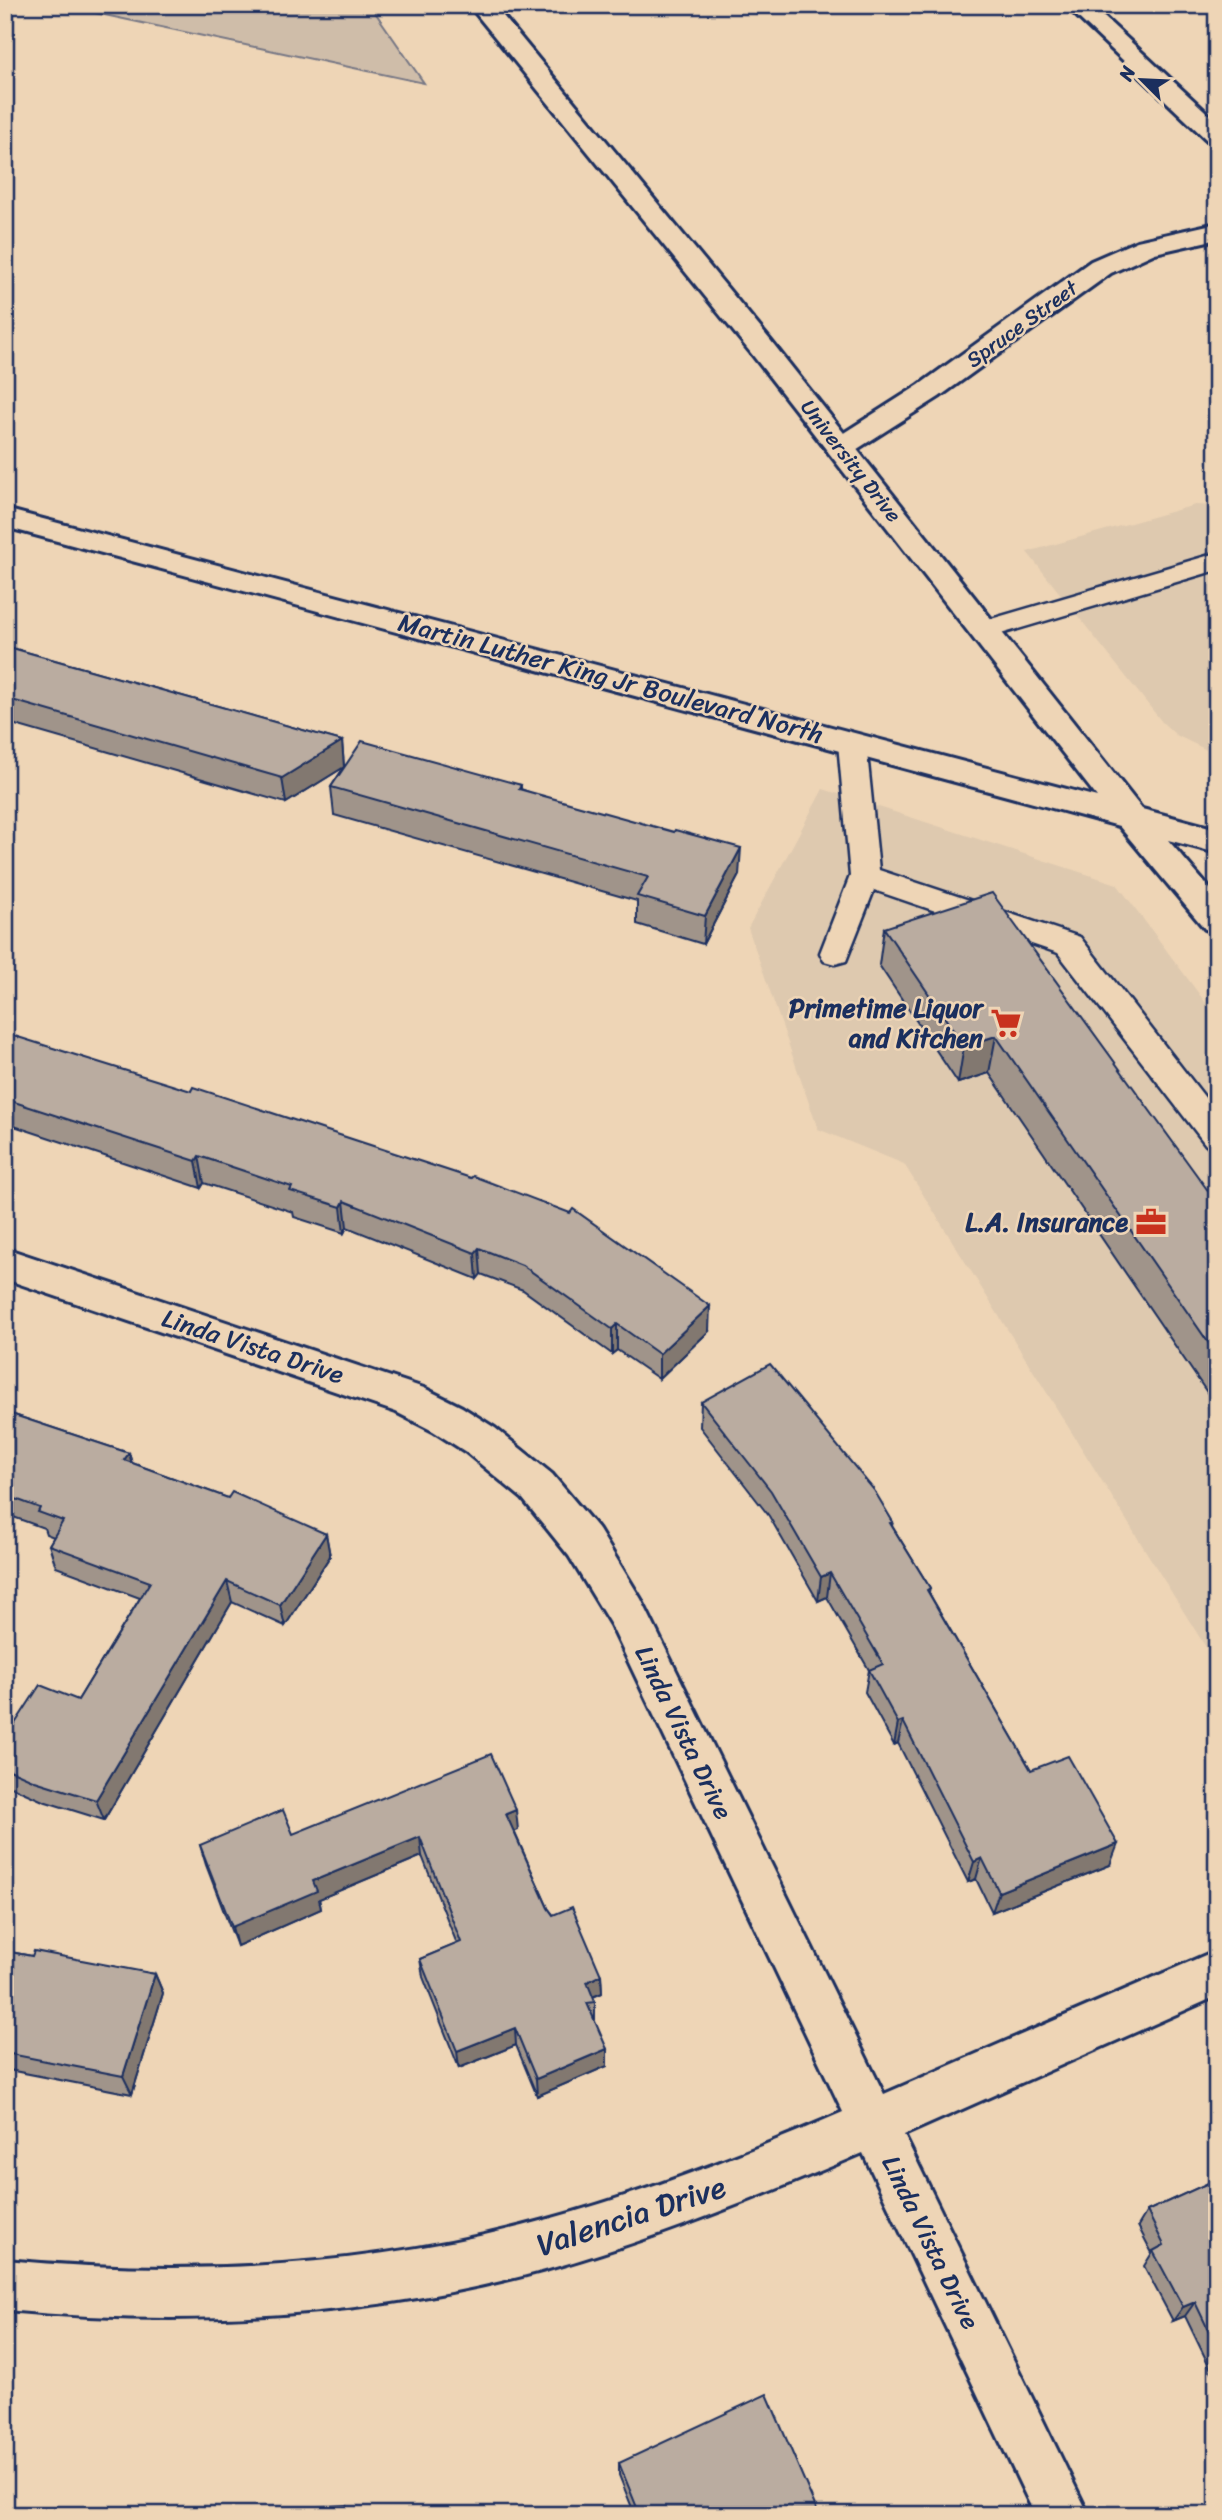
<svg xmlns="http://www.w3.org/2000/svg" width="1222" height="2520" font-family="Sriracha,sans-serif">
  <rect width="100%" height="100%" fill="#eed5b6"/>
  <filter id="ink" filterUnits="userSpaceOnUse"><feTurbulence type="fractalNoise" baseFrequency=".0143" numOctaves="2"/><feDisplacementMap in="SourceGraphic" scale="14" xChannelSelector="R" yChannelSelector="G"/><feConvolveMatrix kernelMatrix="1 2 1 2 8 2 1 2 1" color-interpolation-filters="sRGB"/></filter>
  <g filter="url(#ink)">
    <g fill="#dec9af">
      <polygon points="1195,505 1217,506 1217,755 1176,735 1162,722 1027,552"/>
      <polygon points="823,789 1117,884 1217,1018 1217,1665 904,1164 818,1129 748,928"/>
    </g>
    <polygon fill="#cfbda9" stroke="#757684" stroke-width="2" points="58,5 370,5 424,83"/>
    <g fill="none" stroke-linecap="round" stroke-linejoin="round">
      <g stroke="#1b2f5e" stroke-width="5">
        <g id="lane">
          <polygon points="1217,553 1217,570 984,639 974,636 971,630 974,624"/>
          <polygon points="852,734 862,736 866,743 879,870 1080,937 1217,1113 1217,1148 1206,1145 1058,953 874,890 846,961 835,964 824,961 820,953 850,876 838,743 842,736"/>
        </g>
      </g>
      <g stroke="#1b2f5e" stroke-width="6">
        <g id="street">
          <polygon points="1065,5 1091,5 1217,122 1217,144 1208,141"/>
          <polygon points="1217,223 1217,239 1155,253 1111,273 939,397 851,453 841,456 831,453 826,447 831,441 919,385 1091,261 1137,241"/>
          <path d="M5,1248l419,140 38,19 33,21 57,46 47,56 42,69 243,495 333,-144v46l-313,139 185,380h-54l-172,-362c-104,44 -209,87 -318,117 -176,48 -358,57 -540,40v-50c182,17 364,8 540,-40 103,-28 201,-66 298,-108l-232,-487 -42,-69 -46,-57 -57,-47 -33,-21 -37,-19 -391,-133z"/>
        </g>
      </g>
      <g stroke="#1b2f5e" stroke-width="6">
        <polygon id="secondary" points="469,5 494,5 771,341 1142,809 1217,829 1217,853 1168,840 1217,897 1217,932 1205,929 1119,826 5,527 5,509 1097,797 751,353"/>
      </g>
      <use href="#lane" fill="#eed5b6" fill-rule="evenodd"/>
      <use href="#street" fill="#eed5b6" fill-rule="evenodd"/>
      <use href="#secondary" fill="#eed5b6" fill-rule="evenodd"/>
    </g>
    <g fill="#a0948a" stroke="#1b2f5e" stroke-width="2">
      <polygon points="5,646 342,741 344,767 521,785 521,789 739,875 703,944 637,924 637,901 334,815 331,787 344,767 286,803 5,722"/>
      <polygon points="884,928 1217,1203 1217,1407 989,1073 958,1083 879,965"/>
      <polygon points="5,1033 709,1331 659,1379 617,1350 612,1354 523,1290 481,1274 477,1279 347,1227 344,1233 294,1217 293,1212 204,1183 201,1188 5,1123"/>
      <polygon points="701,1402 893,1522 892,1526 930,1588 929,1593 1031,1770 1110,1865 992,1912 976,1879 968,1882 898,1743 894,1745 865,1692 869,1670 827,1597 818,1601 769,1516 700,1427"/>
      <polygon points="5,1412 129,1453 132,1463 326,1534 330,1556 285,1626 232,1602 104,1820 43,1801 5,1784 5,1739 78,1700 140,1598 56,1567 49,1545 54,1537 46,1534 44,1528 5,1514"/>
      <polygon points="518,1830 514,1831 548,1908 601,1975 602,1993 593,1997 595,2002 595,2019 594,2019 607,2066 537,2096 516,2045 459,2068 423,1977 420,1959 457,1944 422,1856 319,1899 321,1909 237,1946 206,1865 200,1845 293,1834"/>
      <polygon points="5,1951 32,1956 155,1974 163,1993 132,2094 9,2070 5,2063"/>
      <polygon points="1217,2179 1217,2382 1185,2316 1173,2321 1144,2266 1152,2253 1138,2226 1147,2211"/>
      <polygon points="619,2463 819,2515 635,2515 619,2475"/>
    </g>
    <g fill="#827870" stroke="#1b2f5e" stroke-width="2">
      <polygon points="342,741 344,767 286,803 282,778"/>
      <polygon points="741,848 739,875 703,944 705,916"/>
      <polygon points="996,1036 989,1073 958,1083 964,1046"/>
      <polygon points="199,1156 204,1183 201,1188 196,1161"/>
      <polygon points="344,1201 347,1227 344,1233 341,1207"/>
      <polygon points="479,1248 481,1274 477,1279 475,1253"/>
      <polygon points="710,1306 709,1331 659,1379 659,1354"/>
      <polygon points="617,1324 617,1350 612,1354 612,1329"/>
      <polygon points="129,1453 135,1476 124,1460"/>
      <polygon points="326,1534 330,1556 285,1626 280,1605"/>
      <polygon points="830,1573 827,1597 818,1601 821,1577"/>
      <polygon points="227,1581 232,1602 104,1820 96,1800"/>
      <polygon points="903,1721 898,1743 894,1745 898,1723"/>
      <polygon points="516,1810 518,1830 507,1834 506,1814"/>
      <polygon points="420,1837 422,1856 319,1899 321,1909 237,1946 232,1927 313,1881"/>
      <polygon points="1118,1844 1110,1865 992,1912 999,1892"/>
      <polygon points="982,1858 976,1879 968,1882 974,1862"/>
      <polygon points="155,1974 163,1993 132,2094 123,2076"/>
      <polygon points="601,1975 602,1993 587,1999 587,1982"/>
      <polygon points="515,2028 516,2045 459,2068 457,2051"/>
      <polygon points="607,2049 607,2066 537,2096 536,2079"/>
      <polygon points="1195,2302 1185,2316 1173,2321 1183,2307"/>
    </g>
    <g fill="#baaca0" stroke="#1b2f5e" stroke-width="2">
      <polygon points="5,646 342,741 282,778 5,698"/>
      <polygon points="362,741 521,785 519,789 674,832 675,830 741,848 705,916 637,896 648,877 331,787"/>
      <polygon points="992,893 1217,1203 1217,1355 996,1036 964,1046 884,928"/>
      <polygon points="5,1033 191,1091 193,1087 471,1178 473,1176 570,1213 573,1209 710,1306 659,1354 617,1324 612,1329 522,1265 479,1248 475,1253 344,1201 341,1207 290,1191 292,1187 199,1156 196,1161 5,1099"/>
      <polygon points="770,1364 874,1490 893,1522 890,1523 930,1588 927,1590 1031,1770 1068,1756 1118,1844 999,1892 982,1858 974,1862 903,1721 898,1723 869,1670 883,1664 830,1573 821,1577 771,1491 701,1402"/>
      <polygon points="5,1412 129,1453 124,1460 228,1498 232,1492 326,1534 280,1605 227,1581 96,1800 35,1781 5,1768 5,1739 40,1685 78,1700 150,1582 49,1545 63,1521 38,1512 40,1508 5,1495"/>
      <polygon points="491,1754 516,1810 506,1814 548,1908 553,1915 572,1907 601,1975 587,1982 595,2002 587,2003 607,2049 536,2079 515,2028 457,2051 420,1959 461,1942 420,1837 313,1881 317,1891 232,1927 200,1845 283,1810 293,1834"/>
      <polygon points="5,1951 32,1956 34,1951 155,1974 123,2076 5,2053"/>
      <polygon points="1217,2179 1217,2348 1195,2302 1183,2307 1153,2251 1164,2245 1147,2211"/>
      <polygon points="767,2394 819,2515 640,2515 619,2463"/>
      <polygon points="346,2505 346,2515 271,2515 271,2510"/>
      <polygon points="55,2507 125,2511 124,2515 54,2515"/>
      <polygon points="412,2512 412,2515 368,2515"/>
    </g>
  </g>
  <defs>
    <g id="supermarket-bare" transform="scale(2.415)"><path d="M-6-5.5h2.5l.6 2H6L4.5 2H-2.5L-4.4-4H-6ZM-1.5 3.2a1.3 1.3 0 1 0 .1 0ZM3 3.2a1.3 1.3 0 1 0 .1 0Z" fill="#c8321e" stroke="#eed5b6" stroke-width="2.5" paint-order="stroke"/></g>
    <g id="office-bare" transform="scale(2.415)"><path d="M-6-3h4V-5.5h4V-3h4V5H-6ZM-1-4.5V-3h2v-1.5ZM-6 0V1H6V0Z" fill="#c8321e" stroke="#eed5b6" stroke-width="2.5" paint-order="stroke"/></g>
  </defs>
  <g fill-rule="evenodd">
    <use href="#supermarket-bare" x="1006" y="1023"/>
    <use href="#office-bare" x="1151" y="1222"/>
  </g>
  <g text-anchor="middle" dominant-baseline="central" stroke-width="5" stroke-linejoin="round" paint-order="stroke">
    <g font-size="21" fill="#1b2f5e" stroke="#eed5b6">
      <text transform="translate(1022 324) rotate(-36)">Spruce Street</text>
      <text transform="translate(851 461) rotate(52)">University Drive</text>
    </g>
    <g font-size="26" fill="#1b2f5e" stroke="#eed5b6">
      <text transform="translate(611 678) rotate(15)">Martin Luther King Jr Boulevard North</text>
      <text transform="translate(253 1346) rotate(18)">Linda Vista Drive</text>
      <text transform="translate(684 1732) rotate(64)">Linda Vista Drive</text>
      <text transform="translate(931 2242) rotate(64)">Linda Vista Drive</text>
    </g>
    <g font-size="26" font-weight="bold" fill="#1b2f5e" stroke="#eed5b6" text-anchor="end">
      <text x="983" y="1008">Primetime Liquor<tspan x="983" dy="30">and Kitchen</tspan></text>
      <text x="1128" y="1222">L.A. Insurance</text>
    </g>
    <g font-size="32" fill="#1b2f5e" stroke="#eed5b6">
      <text transform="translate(631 2216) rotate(-18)">Valencia Drive</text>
    </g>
  </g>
  <rect width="1222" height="2520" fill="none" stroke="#eed5b6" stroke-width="28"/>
  <rect x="14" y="14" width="1194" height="2492" fill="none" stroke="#1b2f5e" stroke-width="2.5" filter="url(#ink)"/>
  <g transform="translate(1142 80) rotate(294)" stroke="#eed5b6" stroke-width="5" paint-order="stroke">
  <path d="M0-5L12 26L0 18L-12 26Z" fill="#1b2f5e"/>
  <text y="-10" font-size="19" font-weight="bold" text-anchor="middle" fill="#1b2f5e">N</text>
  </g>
</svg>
